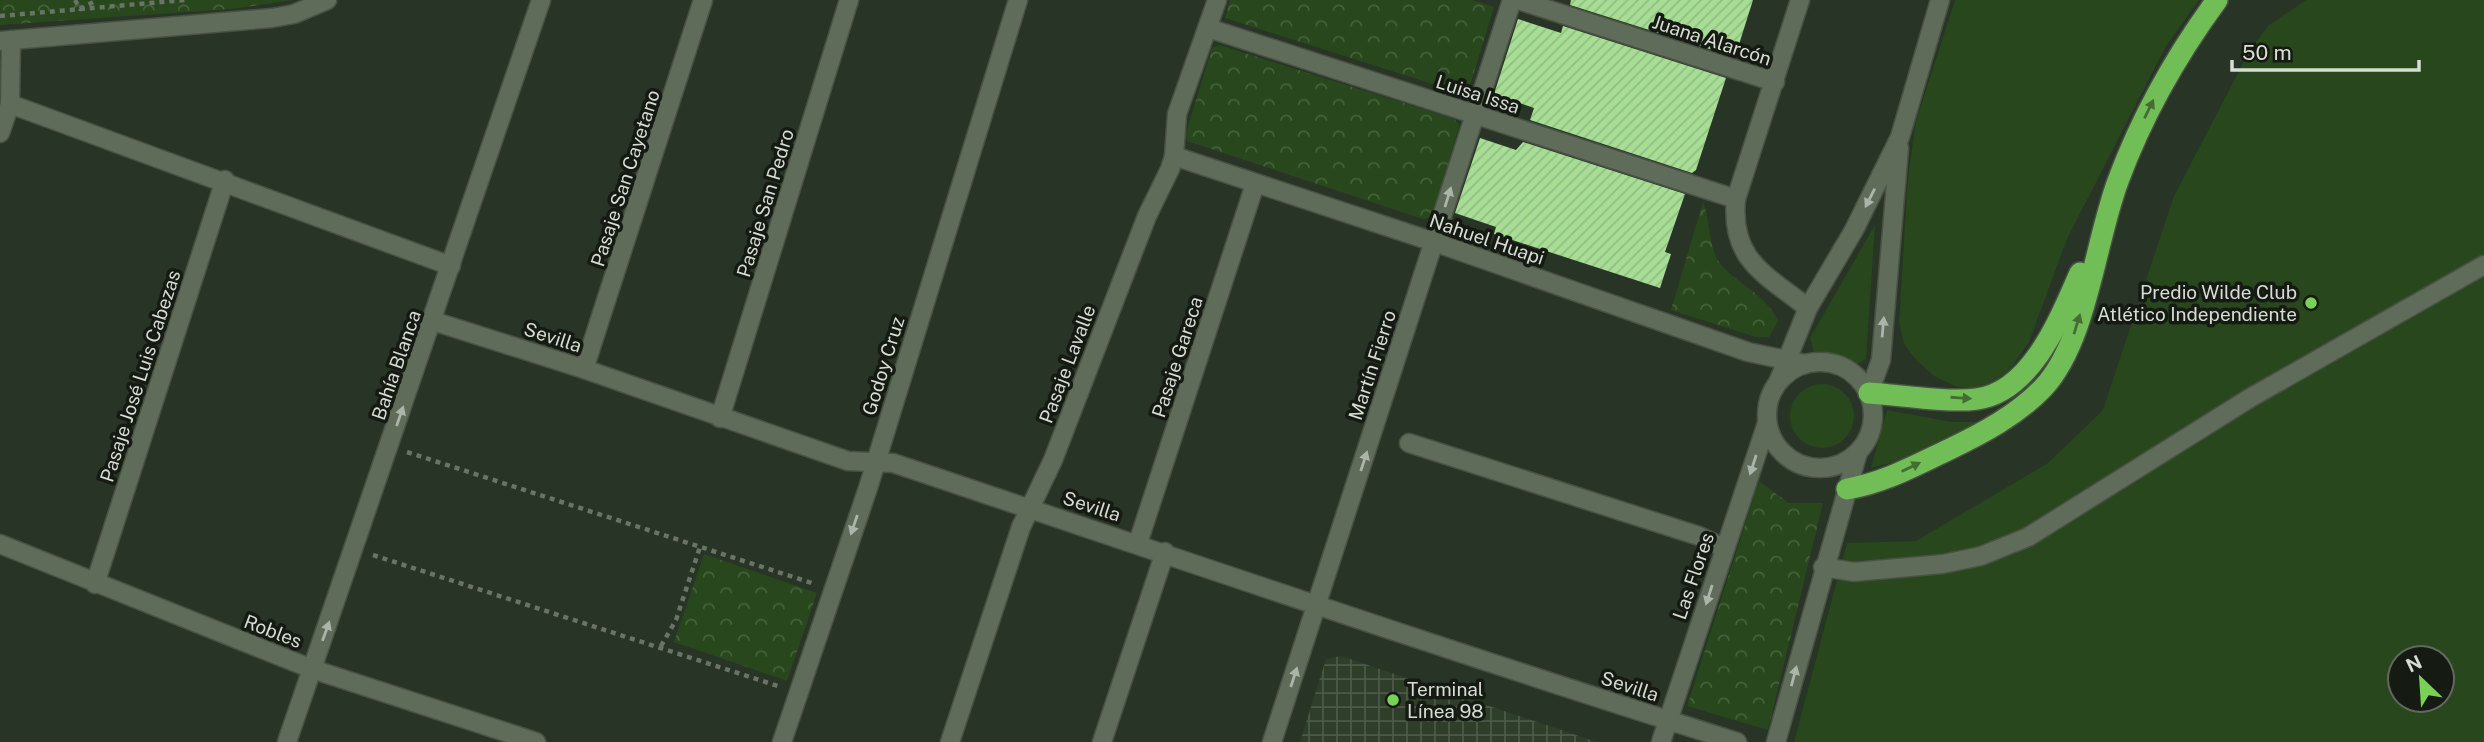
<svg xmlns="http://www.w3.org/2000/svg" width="2484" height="742" font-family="'Public Sans',sans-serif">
  <defs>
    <pattern id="industrial-grid" width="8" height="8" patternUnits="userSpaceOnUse" patternTransform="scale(1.75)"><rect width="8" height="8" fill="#2f3e29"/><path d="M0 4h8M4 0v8" fill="none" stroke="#4c5947"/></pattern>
    <pattern id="park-crowns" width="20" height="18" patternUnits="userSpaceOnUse" patternTransform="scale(1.75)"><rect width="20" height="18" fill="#28471c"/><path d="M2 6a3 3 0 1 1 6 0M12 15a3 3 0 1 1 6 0" fill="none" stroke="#46613c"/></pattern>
    <pattern id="building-hatch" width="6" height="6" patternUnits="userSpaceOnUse" patternTransform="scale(1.75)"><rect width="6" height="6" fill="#a7dd95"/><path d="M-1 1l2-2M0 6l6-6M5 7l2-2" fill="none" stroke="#92be84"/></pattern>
  </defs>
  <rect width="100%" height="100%" fill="#283425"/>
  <polygon fill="url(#industrial-grid)" points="1341,656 1597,742 1300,742 1326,659"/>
  <g fill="#28471c" fill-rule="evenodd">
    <polygon points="1955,0 2199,0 2166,46 2067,239 2029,342 2011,368 1995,382 1973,389 1955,386 1934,376 1916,360 1904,344 1899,322 1908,177 1916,121"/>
    <path d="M2306,0h178v742h-690l53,-199 69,-2 132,-78 55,-53 71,-214 76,-146 18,-24zM2400,658h42v42h-42z"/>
    <polygon points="1875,225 1866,359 1854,366 1814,353 1810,338"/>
    <circle cx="1822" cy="416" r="32"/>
    <polygon points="1887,410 1952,422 1984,422 1898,461 1871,468"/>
  </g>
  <g fill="url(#park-crowns)">
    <polygon points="0,0 294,0 231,9 0,25"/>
    <polygon points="1230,0 1472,0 1494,7 1467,95 1225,18"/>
    <polygon points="1219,45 1455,119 1459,126 1433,217 1423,219 1187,141 1186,133 1212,48"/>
    <path d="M1703,202c8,20 5,48 19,64 18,19 45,30 56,55l-9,16h-13l-85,-27z"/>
    <polygon points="1759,481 1789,503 1823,503 1768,730 1687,706"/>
    <polygon points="704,554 817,593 787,681 674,642"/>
  </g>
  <g fill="url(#building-hatch)">
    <polygon points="1571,0 1753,0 1735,57 1570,5"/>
    <polygon points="1518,19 1561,33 1563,26 1726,78 1696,170 1692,173 1530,120 1534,108 1494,94"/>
    <polygon points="1480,138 1516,150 1523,142 1685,194 1665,252 1671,254 1660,288 1494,234 1496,227 1455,213"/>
  </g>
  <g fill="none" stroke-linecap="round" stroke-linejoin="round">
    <g stroke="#485144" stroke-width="21">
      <g id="minor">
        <polyline points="1518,0 1775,82"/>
        <path d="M1800,0l-64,199c-6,61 29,75 72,109"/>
        <polyline points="1208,28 1736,199"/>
        <polyline points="0,41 272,18 294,14 327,0"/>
        <polyline points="10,104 451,266"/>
        <polyline points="0,133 10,104 11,40"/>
        <polyline points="1174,156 1434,242 1748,352 1805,364"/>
        <path d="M433,321l151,48 264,92 45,2c281,94 561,190 844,279"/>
        <circle cx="1820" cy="415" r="53"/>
        <polyline points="584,369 703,0"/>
        <polyline points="1779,380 1808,308 1854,230 1900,137 1940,0"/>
        <polyline points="1869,393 1881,360 1899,148"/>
        <polyline points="720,418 849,0"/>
        <polyline points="1409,443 1699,536 1724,548"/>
        <polyline points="1138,543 1255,184"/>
        <polyline points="0,544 312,669 536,742"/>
        <polyline points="1823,567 1854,572 1943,564 1981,556 2028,537 2250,398 2484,265"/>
        <polyline points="95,584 225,180"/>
        <polyline points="287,742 541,0"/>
        <polyline points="782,742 868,488 1018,0"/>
        <polyline points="950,742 1021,527 1053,460 1147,216 1170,169 1174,156 1177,114 1217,0"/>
        <polyline points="1102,742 1165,552"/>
        <polyline points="1272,742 1512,0"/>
        <polyline points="1661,742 1767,423"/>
        <polyline points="1776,742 1858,452"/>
      </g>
    </g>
    <g stroke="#485144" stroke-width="24">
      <g id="highway">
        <path d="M1869,393c31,2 79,10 108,6 55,-7 84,-83 103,-126"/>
        <path d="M1847,489c37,-6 69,-24 103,-40 33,-16 67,-34 93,-61 44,-47 52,-146 75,-207 24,-65 58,-125 99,-181"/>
      </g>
    </g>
    <g stroke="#697366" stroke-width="4.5" stroke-dasharray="5 5" stroke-linecap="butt">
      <polyline points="75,0 80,9 97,0"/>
      <polyline points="0,16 185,0"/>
      <polyline points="407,452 815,584"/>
      <polyline points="373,555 781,687"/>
      <polyline points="661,646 676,620 700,547"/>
    </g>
    <use href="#minor" stroke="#5f6c5a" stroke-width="18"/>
    <use href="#highway" stroke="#72be56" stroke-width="21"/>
  </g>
  <defs><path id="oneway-solid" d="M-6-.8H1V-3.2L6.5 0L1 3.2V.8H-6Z" transform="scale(1.75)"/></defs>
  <g fill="#446c34">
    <use href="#oneway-solid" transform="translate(2149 109) rotate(-64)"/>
    <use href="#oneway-solid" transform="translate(2077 324) rotate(-73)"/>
    <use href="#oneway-solid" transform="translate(1961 398) rotate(4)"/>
    <use href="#oneway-solid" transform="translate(1911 467) rotate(-26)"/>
  </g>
  <g fill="#acb5a9">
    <use href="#oneway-solid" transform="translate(1448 197) rotate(-73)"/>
    <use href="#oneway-solid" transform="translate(1870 198) rotate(117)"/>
    <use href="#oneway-solid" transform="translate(1883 327) rotate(-85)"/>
    <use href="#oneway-solid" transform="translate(400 416) rotate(-71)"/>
    <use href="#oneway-solid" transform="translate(1364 461) rotate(-72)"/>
    <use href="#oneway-solid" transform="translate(1753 465) rotate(108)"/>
    <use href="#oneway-solid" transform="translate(854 525) rotate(109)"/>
    <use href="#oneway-solid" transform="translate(1709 595) rotate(108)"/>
    <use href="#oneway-solid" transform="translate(326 631) rotate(-70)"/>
    <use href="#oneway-solid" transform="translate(1794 676) rotate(-75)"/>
    <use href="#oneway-solid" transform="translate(1294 677) rotate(-72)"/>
  </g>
  <g fill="#79d158" stroke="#151a13" stroke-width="2.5">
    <circle cx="2311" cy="303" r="7"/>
    <circle cx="1393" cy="700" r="7"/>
  </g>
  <g text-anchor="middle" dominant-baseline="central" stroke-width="7" stroke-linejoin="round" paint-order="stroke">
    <g font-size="19" fill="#d6ddd3" stroke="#151a13">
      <text transform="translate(1712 40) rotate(18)">Juana Alarcón</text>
      <text transform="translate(1478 94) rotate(18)">Luisa Issa</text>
      <text transform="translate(625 178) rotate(-72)">Pasaje San Cayetano</text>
      <text transform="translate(765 203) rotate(-73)">Pasaje San Pedro</text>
      <text transform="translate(1487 239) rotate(19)">Nahuel Huapi</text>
      <text transform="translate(553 337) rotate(18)">Sevilla</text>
      <text transform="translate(1177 357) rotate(-72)">Pasaje Gareca</text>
      <text transform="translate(1067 364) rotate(-69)">Pasaje Lavalle</text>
      <text transform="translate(396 365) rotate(-71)">Bahía Blanca</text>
      <text transform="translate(1372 365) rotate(-72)">Martín Fierro</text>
      <text transform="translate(883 366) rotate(-73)">Godoy Cruz</text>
      <text transform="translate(140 376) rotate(-72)">Pasaje José Luis Cabezas</text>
      <text transform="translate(1092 506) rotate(18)">Sevilla</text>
      <text transform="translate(1693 576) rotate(-71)">Las Flores</text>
      <text transform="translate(273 631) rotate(21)">Robles</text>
      <text transform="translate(1630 686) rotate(18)">Sevilla</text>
    </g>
    <g font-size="19" fill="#d6ddd3" stroke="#151a13" text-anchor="end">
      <text x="2297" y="292">Predio Wilde Club<tspan x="2297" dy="22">Atlético Independiente</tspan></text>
      <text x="1407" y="689" text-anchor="start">Terminal<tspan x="1407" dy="22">Línea 98</tspan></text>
    </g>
  </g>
  <g transform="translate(2421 679) rotate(335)"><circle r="33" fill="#151a13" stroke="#626860" stroke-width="2"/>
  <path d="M0-5L12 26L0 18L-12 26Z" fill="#79d158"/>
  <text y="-10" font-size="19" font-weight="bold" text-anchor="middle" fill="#d6ddd3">N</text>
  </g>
  <path d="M2232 60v10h187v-10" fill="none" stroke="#d6ddd3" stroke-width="3.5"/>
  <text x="2242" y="60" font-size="21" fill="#d6ddd3" stroke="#151a13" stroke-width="5" paint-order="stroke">50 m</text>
</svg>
